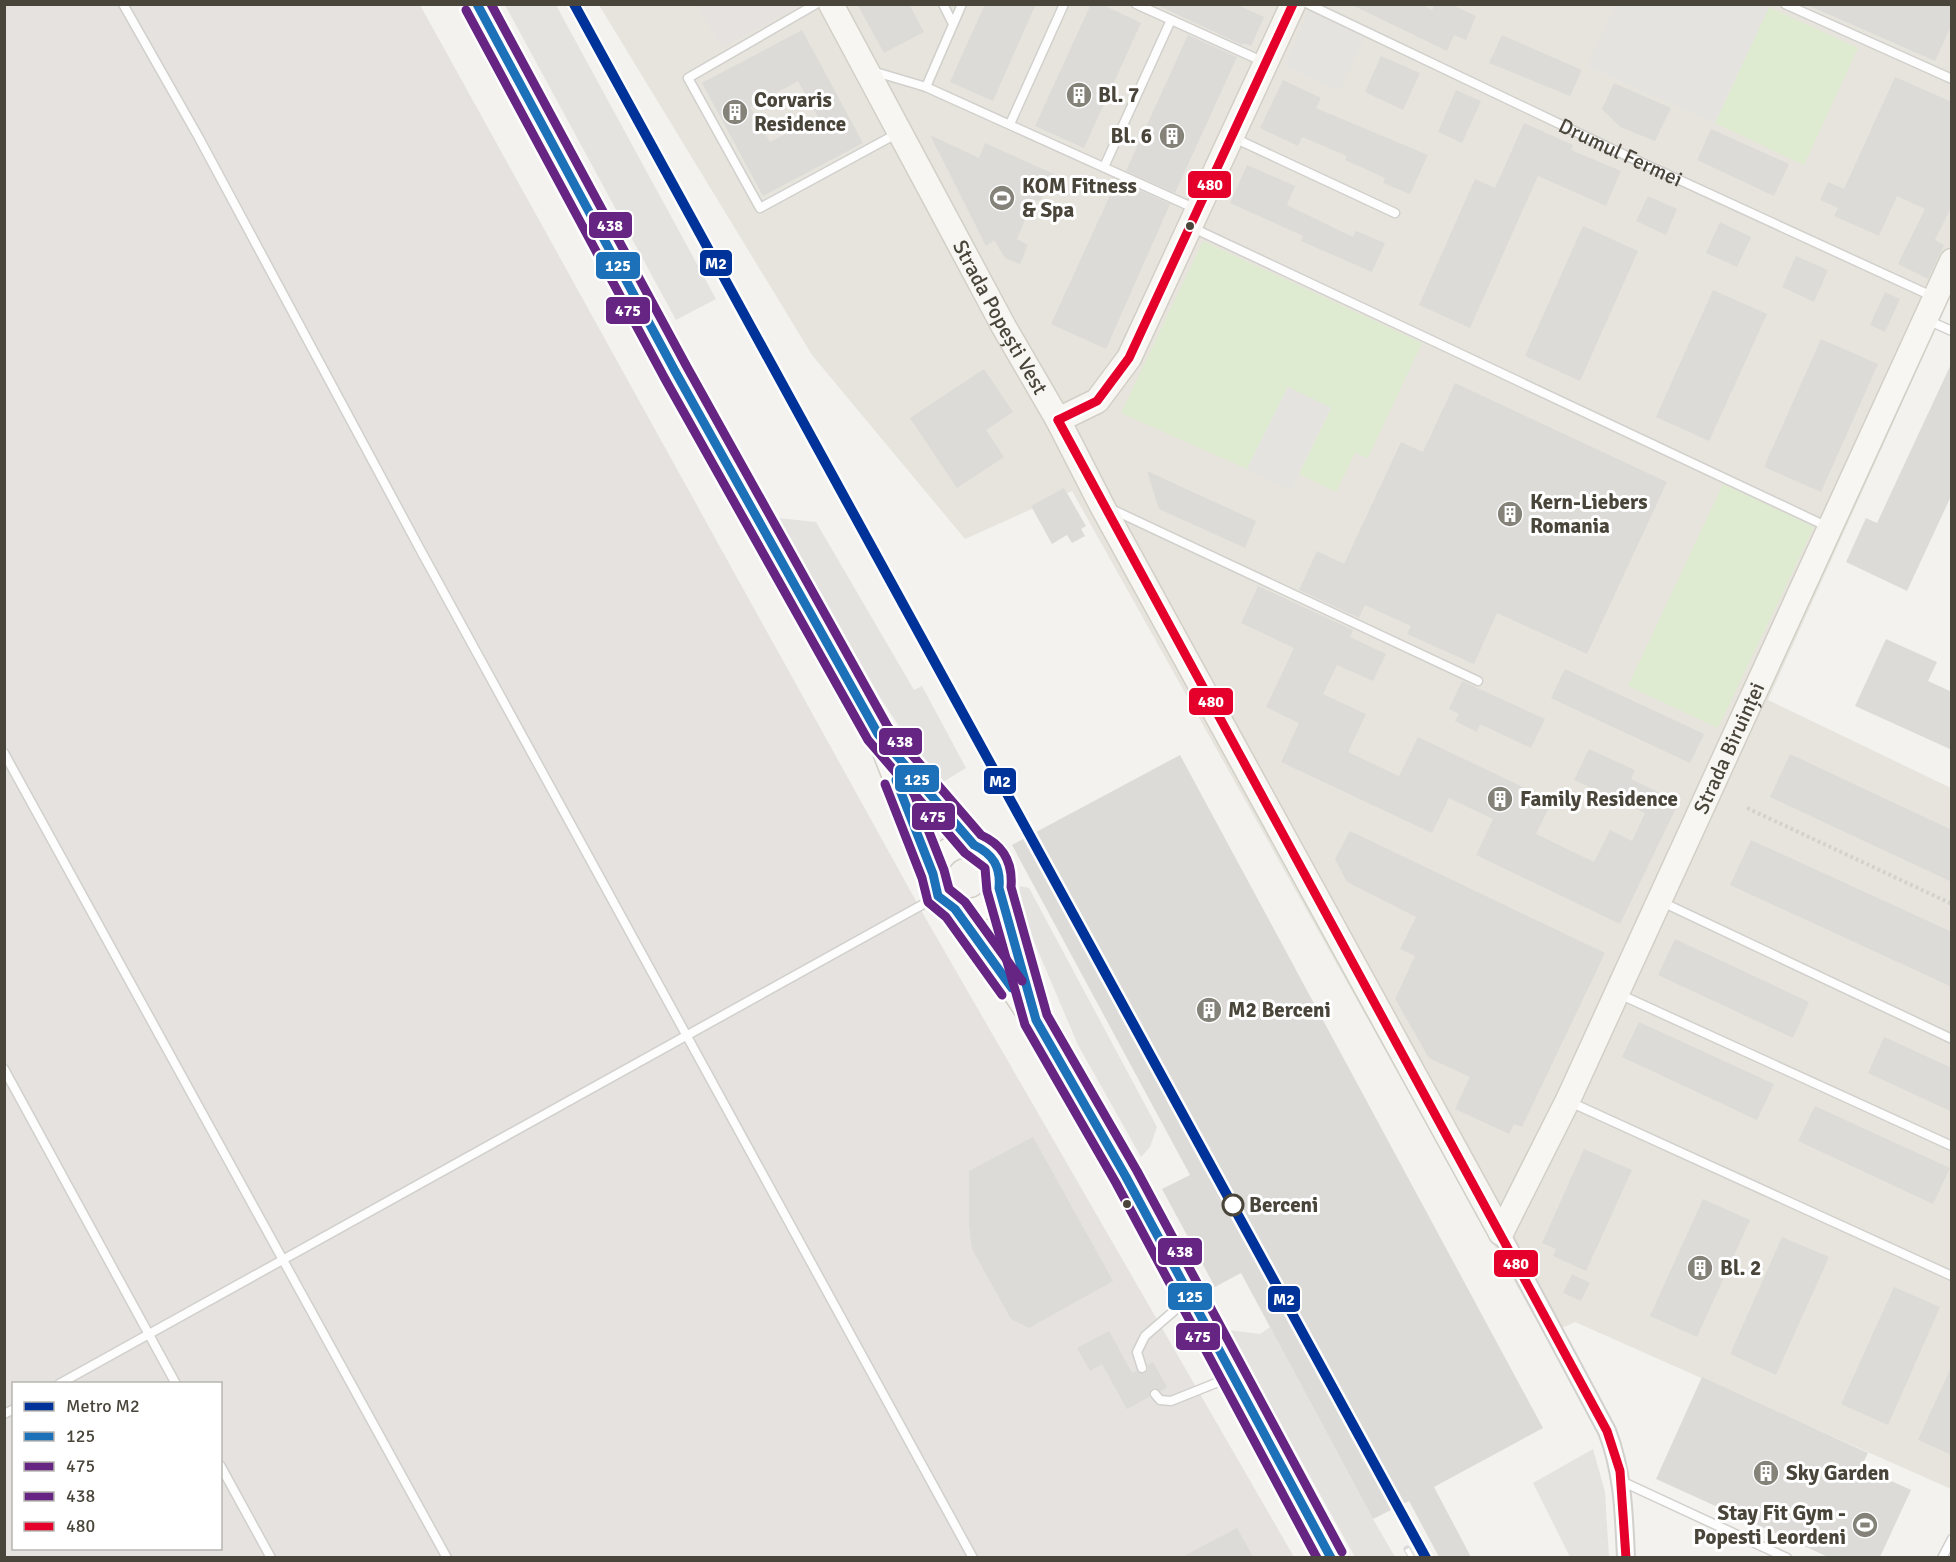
<svg xmlns="http://www.w3.org/2000/svg" width="1956" height="1562" font-family="Signika,sans-serif">
  <rect width="100%" height="100%" fill="#f3f2ef"/>
  <polygon fill="#e7e4dd" points="599,5 1951,5 1951,295 1768,700 1951,788 1951,1489 1575,1322 1545,1336 1072,491 965,539 812,355"/>
  <g fill="#e5e2df" fill-rule="evenodd">
    <path d="M5,5h415l506,914 368,638 -1289,1zM14,1384h206v164h-206z"/>
    <polygon points="697,5 800,5 722,48"/>
  </g>
  <g fill="#dfebd1">
    <polygon points="1769,7 1858,48 1804,165 1715,123"/>
    <polygon points="1203,241 1422,343 1368,458 1355,453 1336,492 1299,474 1331,408 1288,387 1247,469 1121,413"/>
    <polygon points="1723,484 1814,527 1718,728 1628,686"/>
  </g>
  <g fill="#e5e3e0">
    <polygon points="505,5 556,5 716,299 676,320"/>
    <polygon points="1763,5 1769,7 1715,123 1587,66 1616,5"/>
    <polygon points="1309,11 1365,37 1339,91 1284,66"/>
    <polygon points="1288,387 1331,408 1291,490 1247,469"/>
    <polygon points="778,518 816,522 914,690 922,686 966,768 938,785 881,699"/>
    <polygon points="1020,886 1029,888 1157,1127 1150,1147 1141,1157 1078,1045 1018,904"/>
    <polygon points="1270,1327 1373,1519 1395,1557 1355,1557 1228,1330 1260,1334"/>
    <polygon points="1593,1449 1605,1492 1609,1557 1570,1557 1533,1483"/>
  </g>
  <g fill="#dddbd7" fill-rule="evenodd">
    <polygon points="857,4 909,4 924,32 884,53"/>
    <polygon points="985,4 1036,4 993,101 950,82"/>
    <polygon points="1091,4 1101,4 1141,23 1084,148 1035,126"/>
    <polygon points="1155,4 1235,4 1264,17 1251,46 1244,43 1242,45"/>
    <polygon points="1350,4 1420,4 1432,10 1435,4 1450,4 1476,16 1466,40 1454,35 1447,51"/>
    <polygon points="1805,4 1952,4 1952,24 1935,61"/>
    <path d="M802,30l61,113 -100,53 -61,-113zM798,81l20,36 -48,25 -20,-35z"/>
    <polygon points="1188,35 1237,57 1175,193 1126,171"/>
    <polygon points="1502,35 1582,70 1570,96 1489,63"/>
    <polygon points="1381,56 1420,73 1403,110 1365,92"/>
    <polygon points="1895,77 1952,102 1952,205 1935,240 1944,245 1928,279 1898,264 1925,209 1897,196 1879,236 1834,216 1838,208 1820,200 1828,182 1844,189"/>
    <polygon points="1283,80 1321,98 1316,108 1428,155 1410,194 1383,183 1385,178 1345,160 1347,156 1302,137 1298,146 1260,128"/>
    <polygon points="1614,83 1671,108 1655,141 1620,127 1602,109"/>
    <polygon points="1456,90 1481,101 1462,143 1438,132"/>
    <polygon points="1524,123 1573,145 1571,150 1621,171 1606,206 1538,176 1470,328 1419,305 1475,179 1495,188"/>
    <polygon points="1711,129 1789,164 1774,196 1697,160"/>
    <polygon points="930,135 979,158 985,143 1054,174 1041,200 1032,203 1017,239 1028,245 1020,264 1005,258 994,240 986,246"/>
    <polygon points="1247,165 1295,186 1287,205 1353,237 1356,231 1385,243 1372,272 1301,241 1303,236 1230,203"/>
    <polygon points="1121,182 1170,204 1106,349 1051,324 1113,189 1117,191"/>
    <polygon points="1648,196 1677,209 1666,235 1636,221"/>
    <polygon points="1720,222 1751,237 1737,267 1706,253"/>
    <polygon points="1583,226 1638,251 1580,381 1525,356"/>
    <polygon points="1796,256 1828,270 1814,302 1782,287"/>
    <polygon points="1713,290 1767,314 1709,441 1656,417"/>
    <polygon points="1885,292 1900,299 1885,332 1870,325"/>
    <polygon points="1821,339 1878,364 1821,492 1764,467"/>
    <polygon points="1952,362 1952,494 1907,591 1846,562 1866,518 1877,523"/>
    <polygon points="984,369 1013,412 986,430 1004,457 957,488 910,418"/>
    <polygon points="1455,383 1667,482 1587,654 1497,613 1474,664 1407,634 1411,626 1365,605 1359,618 1299,590 1317,551 1344,564 1401,442 1423,452"/>
    <polygon points="1147,471 1256,521 1245,548 1159,509"/>
    <polygon points="1064,488 1086,526 1081,529 1085,536 1072,543 1067,535 1052,544 1031,506"/>
    <polygon points="1258,586 1353,630 1350,637 1386,654 1373,681 1337,665 1323,694 1366,714 1348,752 1399,776 1418,737 1552,801 1536,834 1594,862 1610,830 1632,841 1645,813 1574,780 1589,749 1635,770 1631,779 1679,802 1620,924 1476,855 1493,819 1449,798 1432,833 1281,762 1299,723 1266,707 1294,648 1241,623"/>
    <polygon points="1886,639 1937,662 1928,681 1952,692 1952,750 1855,706"/>
    <polygon points="1565,669 1704,734 1690,763 1551,698"/>
    <polygon points="1462,681 1545,719 1531,748 1480,724 1477,732 1455,721 1459,714 1449,709"/>
    <polygon points="1790,754 1952,830 1952,882 1770,797"/>
    <polygon points="1180,755 1543,1428 1434,1487 1471,1557 1439,1557 1409,1501 1373,1519 1241,1273 1215,1287 1162,1189 1190,1175 1012,845"/>
    <polygon points="1350,831 1605,953 1522,1127 1514,1124 1509,1134 1455,1109 1470,1077 1429,1058 1395,999 1415,956 1400,949 1416,917 1347,882 1335,859"/>
    <polygon points="1751,840 1952,932 1952,987 1730,885"/>
    <polygon points="1675,939 1809,1002 1793,1038 1658,975"/>
    <polygon points="1639,1022 1774,1084 1757,1120 1622,1057"/>
    <polygon points="1884,1037 1952,1068 1952,1112 1868,1073"/>
    <polygon points="1815,1106 1950,1168 1933,1204 1798,1141"/>
    <polygon points="1033,1137 1113,1281 1029,1328 1011,1319 972,1249 969,1225 969,1171"/>
    <polygon points="1584,1149 1632,1170 1586,1271 1553,1256 1556,1249 1542,1243"/>
    <polygon points="1703,1199 1750,1220 1697,1337 1650,1316"/>
    <polygon points="1782,1237 1829,1257 1776,1375 1730,1354"/>
    <polygon points="1572,1274 1590,1283 1581,1301 1563,1293"/>
    <polygon points="1894,1287 1940,1307 1888,1425 1841,1404"/>
    <polygon points="1109,1331 1132,1373 1136,1371 1144,1374 1148,1370 1148,1365 1153,1362 1167,1387 1161,1391 1151,1389 1149,1397 1127,1409 1102,1364 1090,1371 1077,1348"/>
    <polygon points="1952,1365 1952,1455 1918,1440"/>
    <polygon points="1702,1377 1868,1453 1861,1467 1911,1490 1880,1557 1828,1557 1656,1479"/>
    <polygon points="1237,1528 1253,1557 1182,1557"/>
  </g>
  <g fill="none" stroke-linecap="round" stroke-linejoin="round">
    <g stroke="#d1d0cc" stroke-width="11">
      <g id="lane">
        <polyline points="123,4 199,138 421,551 973,1558"/>
        <polyline points="816,4 688,78 760,208 898,133"/>
        <polyline points="943,4 953,24"/>
        <polyline points="1136,4 1264,62"/>
        <path id="s1" d="M1308,4l304,145 322,148"/>
        <polyline points="1785,4 1952,79"/>
        <polyline points="872,71 926,87 1196,209"/>
        <polyline points="926,87 962,4"/>
        <polyline points="1010,124 1064,4"/>
        <polyline points="1232,137 1395,213"/>
        <polyline points="1104,167 1171,20"/>
        <polyline points="1191,227 1828,527"/>
        <polyline points="1927,320 1952,331"/>
        <polyline points="1109,508 1478,681"/>
        <polyline points="4,753 447,1558"/>
        <polyline points="1662,902 1952,1039"/>
        <polyline points="1619,994 1952,1146"/>
        <polyline points="4,1069 176,1384"/>
        <polyline points="1570,1102 1952,1276"/>
        <polyline points="1142,1368 1137,1352 1145,1336 1190,1297"/>
        <polyline points="59,1384 938,896"/>
        <polyline points="1155,1394 1160,1400 1171,1401 1231,1377"/>
        <polyline points="4,1414 14,1409"/>
        <polyline points="220,1465 271,1558"/>
        <polyline points="1621,1481 1787,1558"/>
        <polyline points="1942,1558 1952,1539"/>
      </g>
    </g>
    <g stroke="#d1d0cc" stroke-width="20">
      <path id="street" d="M1501,1233l106,198c16,41 17,83 19,127"/>
    </g>
    <g stroke="#d2cfc6" stroke-width="27">
      <g id="secondary">
        <path d="M477,4l199,369 202,361 55,140c1,23 17,42 42,36 10,-2 17,-9 21,-17 22,-42 -47,-73 -63,-19"/>
        <path id="s2" d="M831,4l173,323 54,93 43,84 400,729"/>
        <polyline points="1058,420 1097,401 1129,358 1293,4"/>
        <polyline points="890,747 974,845"/>
        <polyline points="999,888 1032,1006"/>
        <path d="M955,909c153,198 253,432 376,649"/>
        <path id="s3" d="M1501,1233l67,-133 384,-839"/>
      </g>
    </g>
    <polyline stroke="#d3d2cd" stroke-width="4" stroke-dasharray="3 3" stroke-linecap="butt" points="1747,808 1952,904"/>
    <use href="#lane" stroke="#fdfdfd" stroke-width="8"/>
    <use href="#street" stroke="#fdfdfd" stroke-width="16"/>
    <use href="#secondary" stroke="#f7f6f2" stroke-width="24"/>
    <g stroke="#dbdbdb" stroke-width="7">
      <polyline id="rail" points="1407,1549 1412,1558"/>
    </g>
    <use href="#rail" stroke="#fff" stroke-width="4.5" stroke-dasharray="14" stroke-linecap="butt"/>
    <g stroke="#fff" stroke-width="14">
      <g id="bus-1">
        <path d="M477,4l199,369 202,361 96,111c19,9 27,22 25,43l37,132 90,157 205,381"/>
        <polyline points="896,780 933,874 938,896 955,909 1012,988"/>
      </g>
    </g>
    <g stroke="#fff" stroke-width="14">
      <g id="bus-2">
        <polyline points="466,10 665,379 868,740 965,853 985,868 987,891 1025,1025 1116,1183 1317,1558"/>
        <polyline points="885,784 922,878 928,902 946,917 1002,995"/>
      </g>
    </g>
    <g stroke="#fff" stroke-width="14">
      <g id="bus-3">
        <path d="M491,4l196,363 201,360 93,108c22,10 32,28 30,52l36,128 90,156 205,381"/>
        <polyline points="907,776 944,870 949,889 965,902 1022,981"/>
      </g>
    </g>
    <g stroke="#fff" stroke-width="14">
      <g id="bus-4">
        <polyline points="1058,420 1607,1431 1620,1471 1626,1558"/>
        <polyline points="1058,420 1097,401 1129,358 1293,4"/>
      </g>
    </g>
    <use href="#bus-1" stroke="#1d71b8" stroke-width="9"/>
    <use href="#bus-2" stroke="#662483" stroke-width="9"/>
    <use href="#bus-3" stroke="#662483" stroke-width="9"/>
    <use href="#bus-4" stroke="#e4002b" stroke-width="9"/>
    <g stroke="#fff" stroke-width="15">
      <polyline id="metro-1" points="574,4 1426,1558"/>
    </g>
    <use href="#metro-1" stroke="#039" stroke-width="10"/>
  </g>
  <defs>
    <g id="building-disc" transform="scale(1.35)"><circle r="9.5" fill="#858279" stroke="#fff"/><path d="M-4-6H4V6H1V3H-1V6H-4ZM-2.5-4.3h1.7v1.8h-1.7ZM.8-4.3h1.7v1.8H.8ZM-2.5-1h1.7V.8h-1.7ZM.8-1h1.7V.8H.8Z" fill="#fff"/></g>
    <g id="stadium-disc" transform="scale(1.35)"><circle r="9.5" fill="#858279" stroke="#fff"/><path d="M0-5a6.5 5 0 1 0 0 10a6.5 5 0 1 0 0-10ZM-3.5-1.8h7v3.6h-7Z" fill="#fff"/></g>
  </defs>
  <g fill-rule="evenodd">
    <use href="#building-disc" x="1079" y="95"/>
    <use href="#building-disc" x="735" y="112"/>
    <use href="#building-disc" x="1172" y="136"/>
    <use href="#stadium-disc" x="1002" y="198"/>
    <use href="#building-disc" x="1510" y="514"/>
    <use href="#building-disc" x="1500" y="799"/>
    <use href="#building-disc" x="1209" y="1010"/>
    <use href="#building-disc" x="1700" y="1268"/>
    <use href="#building-disc" x="1766" y="1473"/>
    <use href="#stadium-disc" x="1865" y="1525"/>
  </g>
  <g fill="#4a453a" stroke="#fff" stroke-width="2">
    <circle cx="1190" cy="226" r="5"/>
    <circle cx="1127" cy="1204" r="5"/>
  </g>
  <circle fill="#fff" stroke="#4a453a" stroke-width="3" cx="1233" cy="1205" r="10"/>
  <g text-anchor="middle" dominant-baseline="central" stroke-width="6" stroke-linejoin="round" paint-order="stroke">
    <g font-size="21" font-weight="bold" fill="#4a453a" stroke="#fff" text-anchor="start">
      <text x="1098" y="95">Bl. 7</text>
      <text x="754" y="100">Corvaris<tspan x="754" dy="24">Residence</tspan></text>
      <text x="1152" y="136" text-anchor="end">Bl. 6</text>
      <text x="1022" y="186">KOM Fitness<tspan x="1022" dy="24">&amp; Spa</tspan></text>
      <text x="1530" y="502">Kern-Liebers<tspan x="1530" dy="24">Romania</tspan></text>
      <text x="1520" y="799">Family Residence</text>
      <text x="1228" y="1010">M2 Berceni</text>
      <text x="1720" y="1268">Bl. 2</text>
      <text x="1786" y="1473">Sky Garden</text>
      <text x="1846" y="1513" text-anchor="end">Stay Fit Gym -<tspan x="1846" dy="24">Popesti Leordeni</tspan></text>
    </g>
    <g font-size="21" fill="#4a453a" stroke="#fff">
      <text stroke="none"><textPath href="#s1" startOffset="346">Drumul Fermei</textPath></text>
      <text stroke="none"><textPath href="#s2" startOffset="356">Strada Popești Vest</textPath></text>
      <text stroke="none"><textPath href="#s3" startOffset="536">Strada Biruinței</textPath></text>
    </g>
    <g font-size="21" font-weight="bold" fill="#4a453a" stroke="#fff" text-anchor="start">
      <text x="1249" y="1205">Berceni</text>
    </g>
  </g>
  <g stroke="#fff" stroke-width="2">
    <rect x="1187" y="170" width="45" height="29" rx="6" fill="#e4002b"/>
    <rect x="588" y="211" width="45" height="28" rx="6" fill="#662483"/>
    <rect x="699" y="249" width="34" height="28" rx="6" fill="#039"/>
    <rect x="595" y="251" width="46" height="29" rx="6" fill="#1d71b8"/>
    <rect x="605" y="296" width="46" height="29" rx="6" fill="#662483"/>
    <rect x="1188" y="687" width="46" height="29" rx="6" fill="#e4002b"/>
    <rect x="878" y="727" width="45" height="29" rx="6" fill="#662483"/>
    <rect x="894" y="764" width="46" height="29" rx="6" fill="#1d71b8"/>
    <rect x="983" y="767" width="34" height="28" rx="6" fill="#039"/>
    <rect x="911" y="802" width="45" height="29" rx="6" fill="#662483"/>
    <rect x="1157" y="1237" width="46" height="29" rx="6" fill="#662483"/>
    <rect x="1493" y="1249" width="46" height="29" rx="6" fill="#e4002b"/>
    <rect x="1167" y="1282" width="46" height="29" rx="6" fill="#1d71b8"/>
    <rect x="1267" y="1285" width="34" height="28" rx="6" fill="#039"/>
    <rect x="1175" y="1322" width="46" height="29" rx="6" fill="#662483"/>
  </g>
  <g font-size="16" text-anchor="middle" font-weight="bold" fill="#fff">
    <text x="1210" y="190">480</text>
    <text x="610" y="231">438</text>
    <text x="716" y="269">M2</text>
    <text x="618" y="271">125</text>
    <text x="628" y="316">475</text>
    <text x="1211" y="707">480</text>
    <text x="900" y="747">438</text>
    <text x="917" y="785">125</text>
    <text x="1000" y="787">M2</text>
    <text x="933" y="822">475</text>
    <text x="1180" y="1257">438</text>
    <text x="1516" y="1269">480</text>
    <text x="1190" y="1302">125</text>
    <text x="1284" y="1305">M2</text>
    <text x="1198" y="1342">475</text>
  </g>
  <rect width="1956" height="1562" fill="none" stroke="#4a453a" stroke-width="12"/>
  <rect x="12" y="1382" width="210" height="168" fill="#ffffff" stroke="#b7b5b0" stroke-width="1.5"/>
  <rect x="24" y="1402" width="30" height="9" fill="#003399" stroke="#b7b5b0" stroke-width="1.5"/>
  <text x="66" y="1412" font-size="18" fill="#4a453a">Metro M2</text>
  <rect x="24" y="1432" width="30" height="9" fill="#1d71b8" stroke="#b7b5b0" stroke-width="1.5"/>
  <text x="66" y="1442" font-size="18" fill="#4a453a">125</text>
  <rect x="24" y="1462" width="30" height="9" fill="#662483" stroke="#b7b5b0" stroke-width="1.5"/>
  <text x="66" y="1472" font-size="18" fill="#4a453a">475</text>
  <rect x="24" y="1492" width="30" height="9" fill="#662483" stroke="#b7b5b0" stroke-width="1.5"/>
  <text x="66" y="1502" font-size="18" fill="#4a453a">438</text>
  <rect x="24" y="1522" width="30" height="9" fill="#e4002b" stroke="#b7b5b0" stroke-width="1.5"/>
  <text x="66" y="1532" font-size="18" fill="#4a453a">480</text>
</svg>
